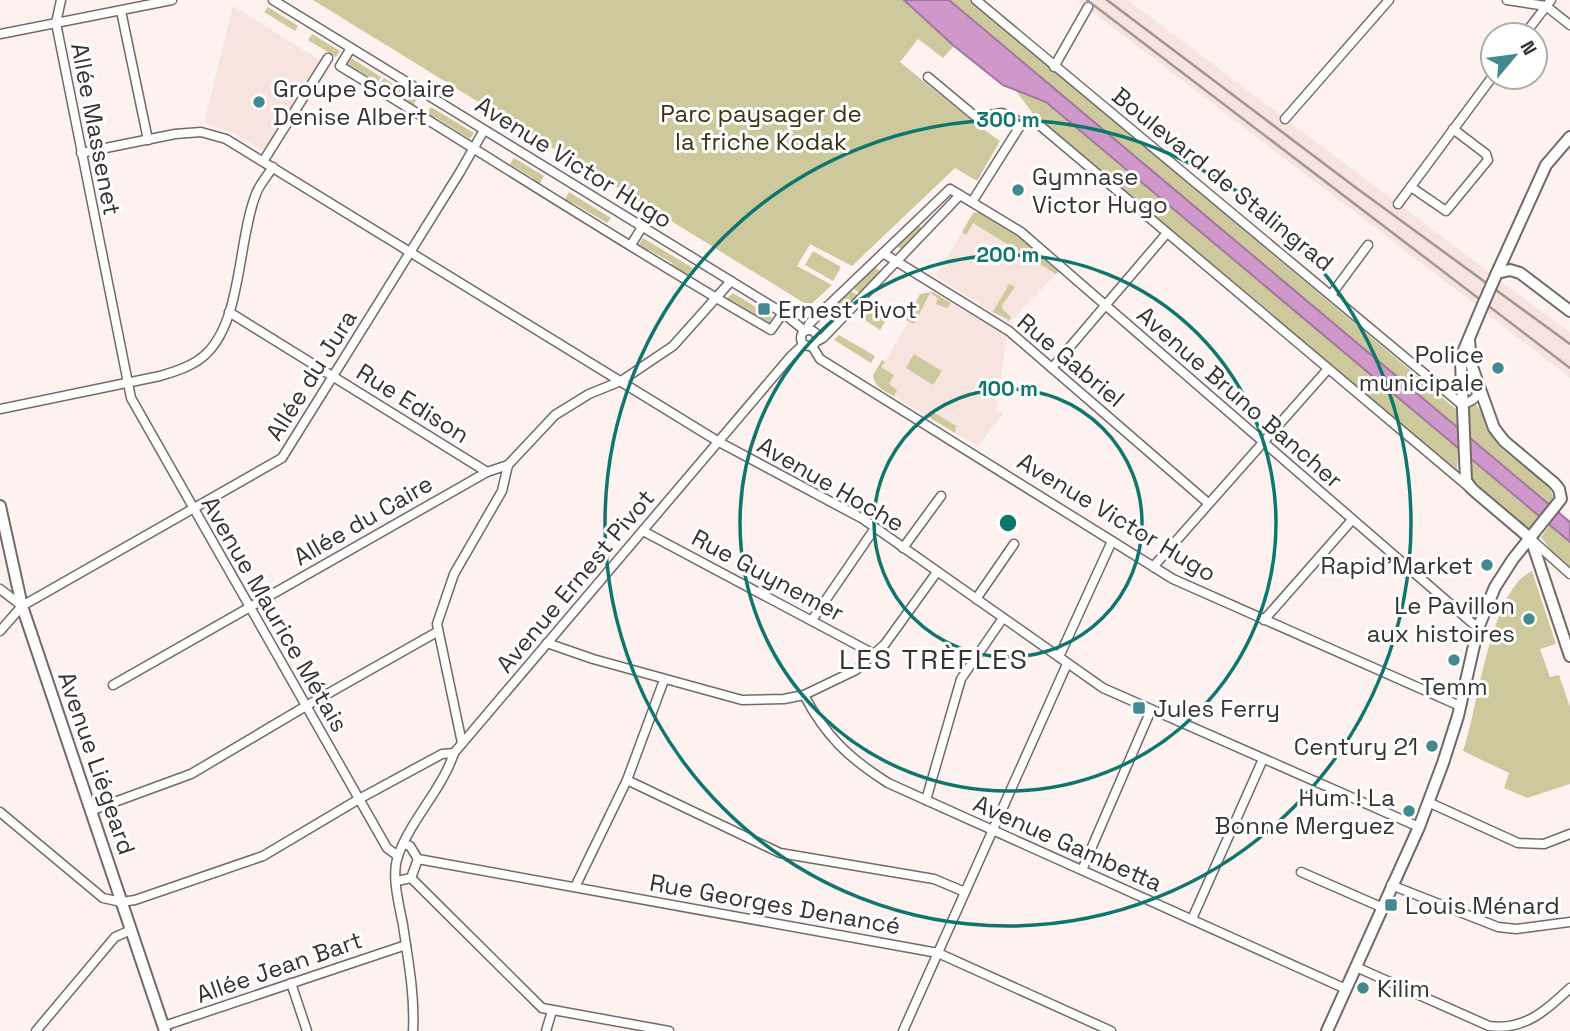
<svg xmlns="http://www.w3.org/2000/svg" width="1570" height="1031" font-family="'Space Grotesk',sans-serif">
  <rect width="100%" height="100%" fill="#fdf2ef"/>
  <g fill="#f8e4df">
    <polygon points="1077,0 1128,0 1489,272 1475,304"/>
    <polygon points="233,6 331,67 272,156 233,133 204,123"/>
    <polygon points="979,212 1059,271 1009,323 936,276 973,213"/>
    <polygon points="1500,281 1570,332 1570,378 1486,313"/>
    <polygon points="933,292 1007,336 996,409 1003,414 978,446 876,386 874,380 925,293"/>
  </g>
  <g fill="#cec99c">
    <polygon points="313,0 904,0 954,46 943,58 918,39 900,62 973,122 1000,141 977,181 955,168 852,266 810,244 797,266 832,285 809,306"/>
    <polygon points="949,0 970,0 1409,369 1457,410 1457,428"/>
    <polygon points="268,7 298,26 295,31 264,12"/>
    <polygon points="312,34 340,51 336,57 308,40"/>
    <polygon points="351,58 381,77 378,82 348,64"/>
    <polygon points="384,78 417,99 414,104 419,108 417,110 407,104 408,101 380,84"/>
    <polygon points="1016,91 1046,102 1458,448 1457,472 1034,115"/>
    <polygon points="431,107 474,133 470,139 435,117 433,120 426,115"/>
    <polygon points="514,158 544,176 539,185 532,180 533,178 510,164"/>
    <polygon points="569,192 611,218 607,223 573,203 571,205 564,201"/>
    <polygon points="979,212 1018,234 1059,271 1056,274 973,223 966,235 962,232 973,213"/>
    <polygon points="917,225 923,229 903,250 895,245"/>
    <polygon points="643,238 693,268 689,275 686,273 685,275 670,266 672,263 649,250 647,252 638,246"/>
    <polygon points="813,251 841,267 833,281 805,265"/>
    <polygon points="873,267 882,272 861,294 851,287"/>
    <polygon points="1009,284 1015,287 1002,305 1003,310 1011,317 1009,320 993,312"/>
    <polygon points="849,290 859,296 835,321 824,314"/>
    <polygon points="933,292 951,303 947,308 936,304 938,298 930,293 914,324 906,320 920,294"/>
    <polygon points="733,293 772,317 769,323 733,301 732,304 725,300"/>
    <polygon points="871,302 890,314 880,330 857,315"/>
    <polygon points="839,335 875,356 871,363 834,340"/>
    <polygon points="914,354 942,371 933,385 906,368"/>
    <path d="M882,360l3,2 -4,5 13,8 -5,9 8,6 -3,6c-11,-6 -19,-9 -21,-21z"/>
    <path d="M1475,404c9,7 13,31 25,43 16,16 51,30 54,54l-3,4 -82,-68 -2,-27z"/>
    <polygon points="930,410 956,426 955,433 927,416"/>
    <polygon points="1470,458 1541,518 1528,529 1471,479"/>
    <polygon points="1550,525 1570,542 1570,567 1549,548 1541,537"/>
    <path d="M1532,571l24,73 -16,5 10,28 9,-2 11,32v77l-43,14 -23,-10 5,-15 -46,-22c15,-41 27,-162 69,-180z"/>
  </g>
  <polygon fill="#cf97ca" stroke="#a1799c" stroke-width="2" points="904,0 949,0 1570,522 1570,542 1046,102 1003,85 954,46"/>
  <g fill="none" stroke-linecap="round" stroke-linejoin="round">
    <g stroke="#736a67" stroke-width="11">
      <g id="street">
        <polyline points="61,0 56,23 131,398 387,848 398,856"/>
        <polyline points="273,0 783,313 805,331"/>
        <path d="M976,0l485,404c10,-1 17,-7 19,-16"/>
        <polyline points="1507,0 1546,6 1570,25"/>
        <polyline points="121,11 148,140"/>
        <polyline points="0,34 172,0"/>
        <polyline points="1524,35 1551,0"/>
        <path d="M351,48l-11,18c144,87 285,180 431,264l12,-17"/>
        <polyline points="1054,67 1088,7"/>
        <polyline points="928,77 976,117 1002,113 1022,123"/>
        <polyline points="1285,119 1389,0"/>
        <polyline points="81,153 175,134 201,132 226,139 719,442 863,519 1103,688 1419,827"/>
        <polyline points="264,160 328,58"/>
        <polyline points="1411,187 1446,211 1488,160 1486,154 1453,129"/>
        <polyline points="972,202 1022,123 1030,121 1037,123 1470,488"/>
        <polyline points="1398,204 1493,76"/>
        <polyline points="631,245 642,227"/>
        <polyline points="883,253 1009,331 1208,503"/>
        <polyline points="1331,295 1368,245"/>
        <polyline points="229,312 487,472 508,465"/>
        <circle cx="809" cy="338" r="8"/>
        <polyline points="807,330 809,324 950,189 960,195"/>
        <polyline points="817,341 823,338 960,195 1021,232 1478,628"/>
        <polyline points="812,346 820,359 1173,579 1460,706"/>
        <polyline points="1052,368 1167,233"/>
        <polyline points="1445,389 1471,385 1480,395"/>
        <path d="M0,409l160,-33c17,-5 36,-11 48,-24 34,-35 30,-113 48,-158 3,-9 12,-19 17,-27"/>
        <polyline points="643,531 874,654"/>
        <polyline points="1533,541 1570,574"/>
        <polyline points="903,548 941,496"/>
        <polyline points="1153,567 1328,369"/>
        <polyline points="0,589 22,606"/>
        <polyline points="976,599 1014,544"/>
        <polyline points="812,620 875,528"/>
        <polyline points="1264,620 1352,520"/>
        <polyline points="0,631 22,606 282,458 460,172 484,130"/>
        <polyline points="547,643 593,659 742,700 784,699 804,695 856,670 885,644 937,572"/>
        <polyline points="1059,657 1112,541"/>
        <polyline points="113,685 487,472"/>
        <path d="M804,695c22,42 45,63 84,88l458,206"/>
        <polyline points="462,743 437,624 454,574 502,491 508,465 555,415 589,394 621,381 673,346 731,281"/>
        <polyline points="627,780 780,853 934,879 965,892"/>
        <polyline points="926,800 961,679 1003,618"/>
        <polyline points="1428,802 1518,843 1544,844 1570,834"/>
        <polyline points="90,811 191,774 306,706 437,632"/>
        <polyline points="0,812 103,898 121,902 135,900 263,856 359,799 442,754 454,753"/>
        <polyline points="418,859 938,953 1111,1031"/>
        <polyline points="1082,870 1151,710"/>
        <polyline points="1301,872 1381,907"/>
        <polyline points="411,878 542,1008 669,1031"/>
        <polyline points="397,881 411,878 418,859 410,846 404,844"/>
        <polyline points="1391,885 1498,927 1516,929 1570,922"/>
        <polyline points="575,887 627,780 664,680"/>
        <polyline points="1192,919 1263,759"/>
        <path d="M1356,967l133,59c35,5 58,-16 81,-38"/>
        <polyline points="291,983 307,1031"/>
        <polyline points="164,1026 406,945"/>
        <polyline points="36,1031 115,937 131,930"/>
        <path d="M413,1031c2,-36 -5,-71 -10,-106 -4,-21 -12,-49 -5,-69 13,-37 44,-66 56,-103l337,-397 12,-11"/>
        <polyline points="546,1031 552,1011"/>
        <polyline points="903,1031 1067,664"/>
      </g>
    </g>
    <g stroke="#736a67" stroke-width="14">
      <g id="secondary">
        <polyline points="1497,273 1510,270 1520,273 1570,311"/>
        <polyline points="1496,275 1546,165 1570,137"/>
        <polyline points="1482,307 1464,350 1461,363 1466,481 1472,489 1531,539 1570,656"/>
        <polyline points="0,506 22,606 165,1031"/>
        <polyline points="1327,1031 1419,827 1443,763 1458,716 1478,628 1495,587 1513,559 1561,499 1559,489 1554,483 1504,441 1494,428 1471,364 1469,340"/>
      </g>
    </g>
    <use href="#street" stroke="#fff" stroke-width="8"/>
    <use href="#secondary" stroke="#fff" stroke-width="10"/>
    <g stroke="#9f9795" stroke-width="2.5">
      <polyline points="1087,0 1570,368"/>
      <polyline points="1107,0 1355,187 1570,344"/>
    </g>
    <g stroke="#736a67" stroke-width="14" stroke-linecap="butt">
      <polyline id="secondary-bridge" points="1482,307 1496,275"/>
    </g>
    <use href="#secondary-bridge" stroke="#fff" stroke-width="10"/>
  </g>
  <g fill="none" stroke="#0f766e" stroke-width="3.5">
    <circle cx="1008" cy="523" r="134"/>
    <circle cx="1008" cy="523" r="268"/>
    <circle cx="1008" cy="523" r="403"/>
  </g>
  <g fill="#428a8f" stroke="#fff" stroke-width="2.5">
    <circle cx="259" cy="102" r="7"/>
    <circle cx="1018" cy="190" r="7"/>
    <rect x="757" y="302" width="14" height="14" rx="3.5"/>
    <circle cx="1498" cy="368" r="7"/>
    <circle cx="1487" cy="565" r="7"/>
    <circle cx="1529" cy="619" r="7"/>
    <circle cx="1454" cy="660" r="7"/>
    <rect x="1132" y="701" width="14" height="14" rx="3.5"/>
    <circle cx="1432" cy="746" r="7"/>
    <circle cx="1409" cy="811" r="7"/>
    <rect x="1384" y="898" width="14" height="14" rx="3.5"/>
    <circle cx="1363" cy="988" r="7"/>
  </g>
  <g text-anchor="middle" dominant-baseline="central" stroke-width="6" stroke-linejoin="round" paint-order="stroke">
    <g font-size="24" fill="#373332" stroke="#fff" text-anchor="start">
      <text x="273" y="88">Groupe Scolaire<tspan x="273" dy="28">Denise Albert</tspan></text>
      <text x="1032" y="176">Gymnase<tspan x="1032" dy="28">Victor Hugo</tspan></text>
      <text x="778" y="309">Ernest Pivot</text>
      <text x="1484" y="354" text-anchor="end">Police<tspan x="1484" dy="28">municipale</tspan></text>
      <text x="1473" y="565" text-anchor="end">Rapid'Market</text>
      <text x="1515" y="605" text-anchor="end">Le Pavillon<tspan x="1515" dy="28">aux histoires</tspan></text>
      <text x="1454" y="686" text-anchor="middle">Temm</text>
      <text x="1153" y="708">Jules Ferry</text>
      <text x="1418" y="746" text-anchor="end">Century 21</text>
      <text x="1395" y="797" text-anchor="end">Hum ! La<tspan x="1395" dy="28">Bonne Merguez</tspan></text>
      <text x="1405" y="905">Louis Ménard</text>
      <text x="1377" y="988">Kilim</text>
    </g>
    <g font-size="24" fill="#373313" stroke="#fff">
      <text x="761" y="113">Parc paysager de<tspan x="761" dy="28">la friche Kodak</tspan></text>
    </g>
    <g font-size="24" fill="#373332" stroke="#fff">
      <text transform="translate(96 129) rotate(79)">Allée Massenet</text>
      <text transform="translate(574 162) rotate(32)">Avenue Victor Hugo</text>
      <text transform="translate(1223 179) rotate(39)">Boulevard de Stalingrad</text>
      <text transform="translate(1071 360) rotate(40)">Rue Gabriel</text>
      <text transform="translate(311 375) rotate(-58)">Allée du Jura</text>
      <text transform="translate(1240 397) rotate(41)">Avenue Bruno Bancher</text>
      <text transform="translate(413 403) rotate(32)">Rue Edison</text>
      <text transform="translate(831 484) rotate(30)">Avenue Hoche</text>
      <text transform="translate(1117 517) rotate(31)">Avenue Victor Hugo</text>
      <text transform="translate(363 520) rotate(-30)">Allée du Caire</text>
      <text transform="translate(768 575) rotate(28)">Rue Guynemer</text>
      <text transform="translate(575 581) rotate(-50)">Avenue Ernest Pivot</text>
      <text transform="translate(275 614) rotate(60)">Avenue Maurice Métais</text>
      <text transform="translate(97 763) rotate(71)">Avenue Liégeard</text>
      <text transform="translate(1068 843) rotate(24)">Avenue Gambetta</text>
      <text transform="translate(775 904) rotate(10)">Rue Georges Denancé</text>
      <text transform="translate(279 967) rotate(-19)">Allée Jean Bart</text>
    </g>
    <g font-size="28" letter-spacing="2" fill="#373332" stroke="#fff">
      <text x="934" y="659">LES TRÈFLES</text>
    </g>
  </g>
  <circle cx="1008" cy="523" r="10" fill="#0f766e" stroke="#fff" stroke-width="3.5"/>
  <g font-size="21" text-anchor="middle" font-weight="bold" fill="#0f766e" stroke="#fff" stroke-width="6" stroke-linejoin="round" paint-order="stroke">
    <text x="1008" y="127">300 m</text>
    <text x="1008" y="262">200 m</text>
    <text x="1008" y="396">100 m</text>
  </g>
  <g transform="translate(1514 56) rotate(61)"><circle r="33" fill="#ffffff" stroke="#afadad" stroke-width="2"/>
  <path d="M0-5L12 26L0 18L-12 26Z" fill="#428a8f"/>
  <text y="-10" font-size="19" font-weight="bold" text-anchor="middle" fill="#373332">N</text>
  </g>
</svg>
